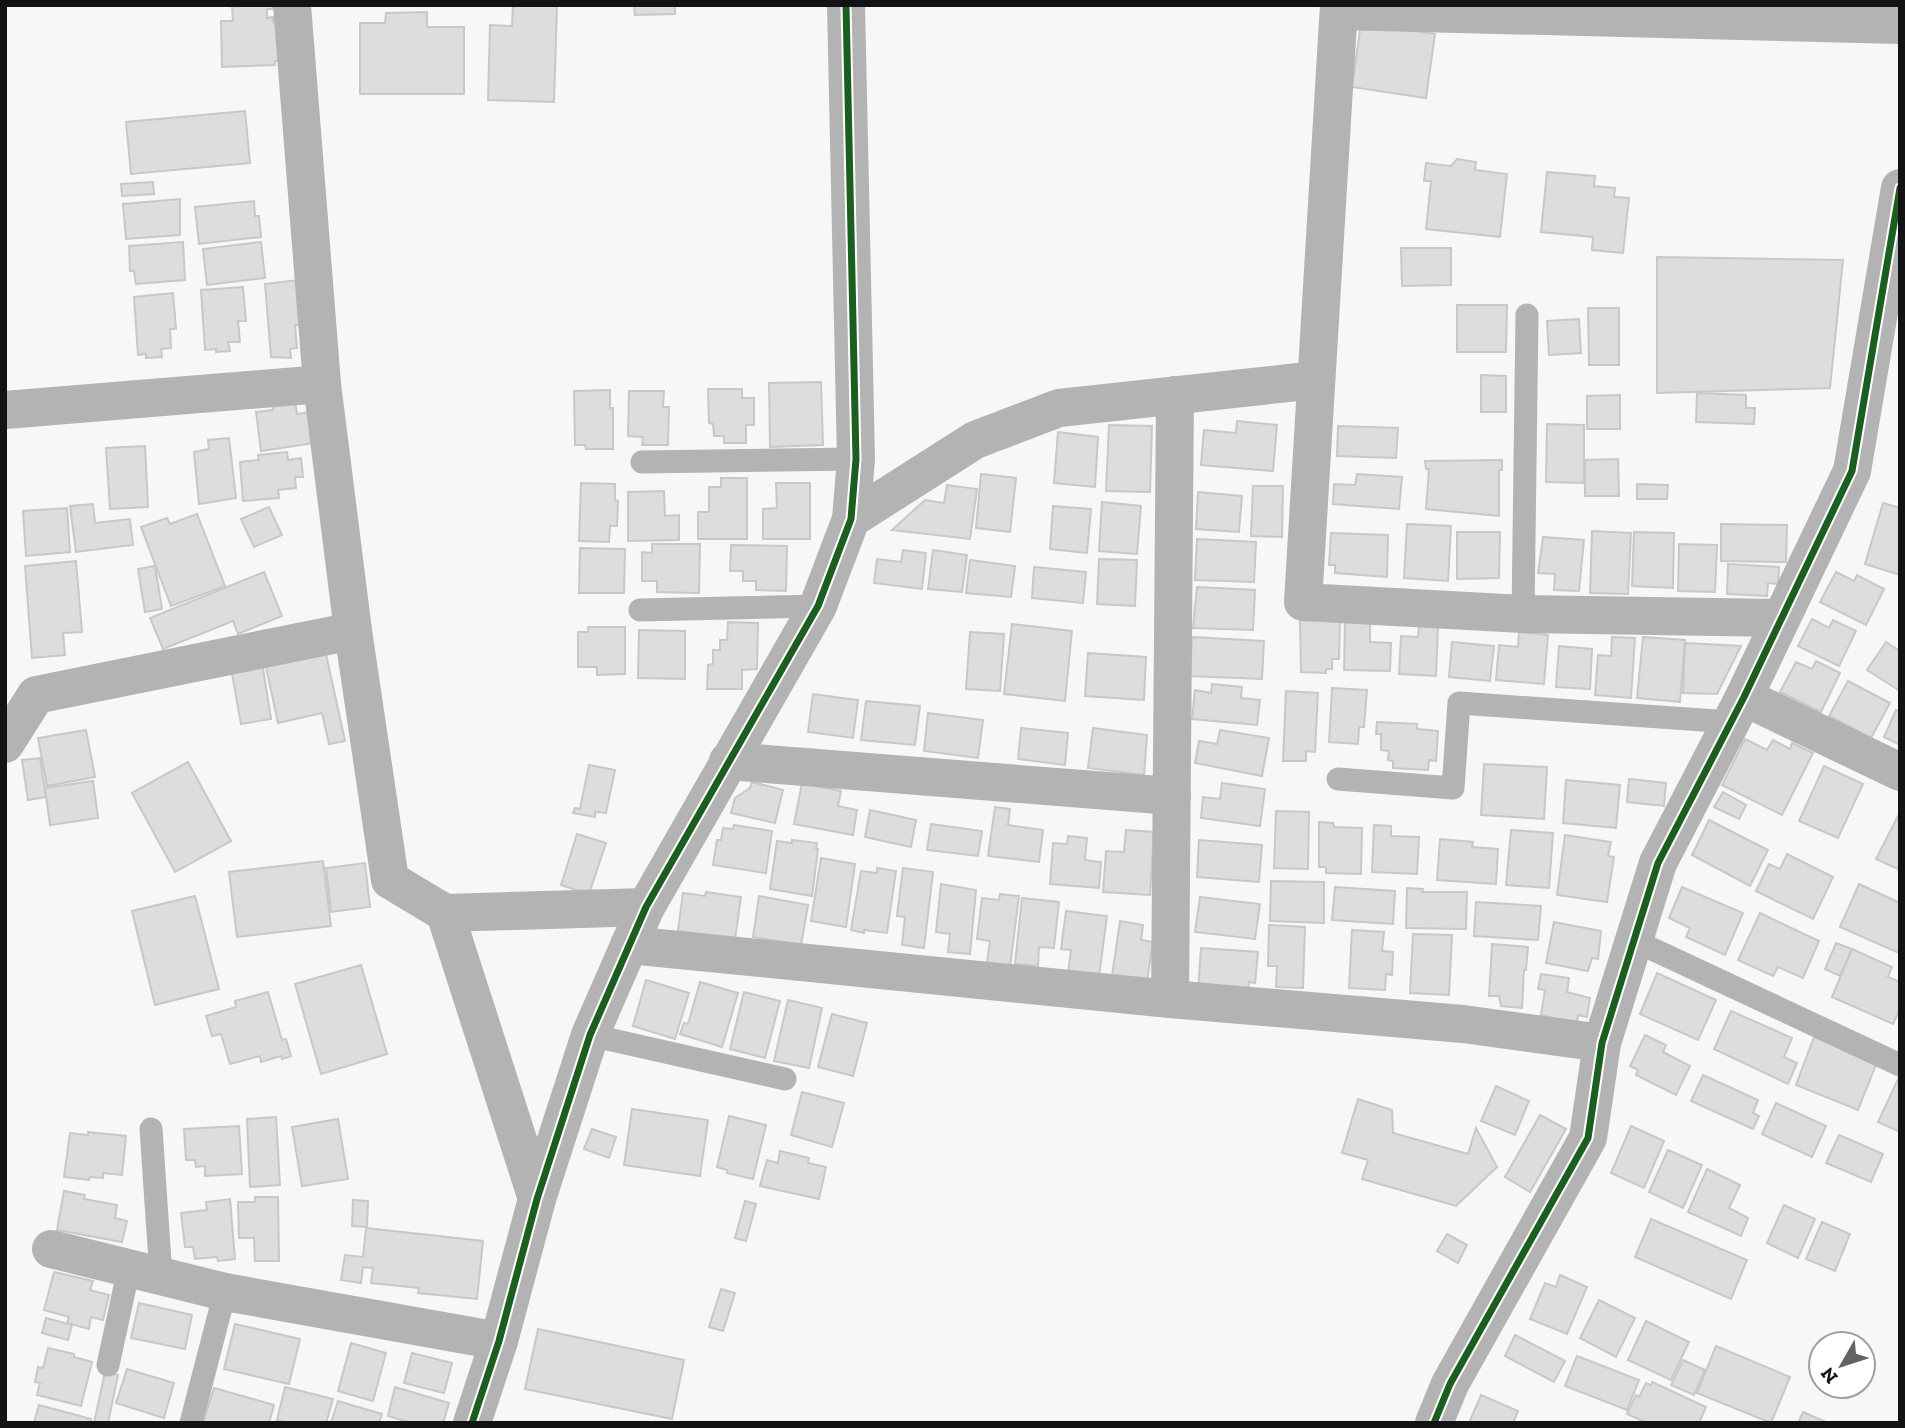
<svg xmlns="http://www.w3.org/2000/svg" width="1905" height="1428" font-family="'Zilla Slab',serif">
  <rect width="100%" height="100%" fill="#f7f6f8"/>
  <g fill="#dddcde" stroke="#c8c7c9" stroke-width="2">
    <polygon points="232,5 273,5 273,9 267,9 267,18 273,17 273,22 279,21 281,61 275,61 275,65 222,67 221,21 233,21"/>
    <polygon points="513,5 557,5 554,102 488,100 490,25 512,26"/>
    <polygon points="634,5 675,5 675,14 635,15"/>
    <polygon points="427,12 427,27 464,27 464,94 360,94 360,23 385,23 386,13"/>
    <polygon points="1361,23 1435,34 1426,98 1352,87"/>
    <polygon points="245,111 250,163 131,174 126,122"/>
    <polygon points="1457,159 1476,162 1475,170 1507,174 1500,237 1426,229 1431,181 1424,181 1426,163 1451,166"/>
    <polygon points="1547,172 1595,176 1594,186 1615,188 1614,197 1629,198 1623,253 1592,250 1593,237 1541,232"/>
    <polygon points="153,182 154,194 122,196 121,184"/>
    <polygon points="180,199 180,235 126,239 123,204"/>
    <polygon points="254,201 255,216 259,216 261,237 199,244 195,207"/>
    <polygon points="183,242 185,280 136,284 134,271 130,271 129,246"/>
    <polygon points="261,242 265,278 207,285 203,249"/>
    <polygon points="1401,248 1451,248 1451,285 1402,286"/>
    <polygon points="1657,257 1843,260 1830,388 1657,393"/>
    <polygon points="298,280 302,325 295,325 297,348 290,349 291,358 271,357 265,284"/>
    <polygon points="243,287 246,321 238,321 240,342 228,342 230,351 216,352 216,349 205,350 201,290"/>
    <polygon points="173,293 176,329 170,329 171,348 161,349 162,357 146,358 146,354 138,355 134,297"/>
    <polygon points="1457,305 1507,305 1506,352 1457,352"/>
    <polygon points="1588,308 1619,308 1619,365 1589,365"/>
    <polygon points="1579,319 1581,353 1549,355 1547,321"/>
    <polygon points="1481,375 1506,376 1506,412 1481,412"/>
    <polygon points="821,382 823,445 770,447 769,383"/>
    <polygon points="708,389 742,389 742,398 754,398 754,425 746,425 746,443 724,443 724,436 714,436 713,424 709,423"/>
    <polygon points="610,390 610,408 613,408 613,449 586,449 585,445 575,445 574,391"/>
    <polygon points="629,391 664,391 663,407 669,407 668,445 642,445 643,437 628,436"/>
    <polygon points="1697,393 1746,395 1746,408 1755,408 1754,424 1696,422"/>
    <polygon points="1620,395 1620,429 1587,429 1587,396"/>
    <polygon points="295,401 297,414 317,411 321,442 261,451 256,412 273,410 273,404"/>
    <polygon points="1237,421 1277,425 1273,471 1201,465 1204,430 1236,433"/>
    <polygon points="1547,424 1584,425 1584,483 1546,482"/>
    <polygon points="1109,425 1152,426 1150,492 1106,491"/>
    <polygon points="1338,426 1398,428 1396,458 1337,456"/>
    <polygon points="1058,432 1098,437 1095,487 1054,483"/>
    <polygon points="229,438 236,498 199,504 194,452 209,449 208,440"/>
    <polygon points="145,446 148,507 110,509 106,448"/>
    <polygon points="287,452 288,460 301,458 303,477 295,477 296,488 278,490 279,498 243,501 240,462 259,460 258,455"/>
    <polygon points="1618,459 1619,496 1585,496 1585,460"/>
    <polygon points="1502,460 1502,470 1499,470 1499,516 1426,509 1429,469 1426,469 1425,461"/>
    <polygon points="981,474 1016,478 1010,532 976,528"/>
    <polygon points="1357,474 1402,477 1399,509 1333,504 1334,484 1355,485"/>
    <polygon points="721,478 747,478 747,539 698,539 698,512 709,512 709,487 721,487"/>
    <polygon points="581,483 615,484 615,500 618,501 617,526 610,526 609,542 579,541"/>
    <polygon points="776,483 810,483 810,539 763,539 763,509 777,508"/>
    <polygon points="1637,484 1668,485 1667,499 1637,499"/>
    <polygon points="947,485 977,489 970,539 892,530 925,500 944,503"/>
    <polygon points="1253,486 1283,486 1282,537 1251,536"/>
    <polygon points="664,491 665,516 679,515 679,540 628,541 628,492"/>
    <polygon points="1198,492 1242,496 1239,532 1196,529"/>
    <polygon points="1102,502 1141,506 1137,554 1099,551"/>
    <polygon points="1883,503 1900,508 1900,575 1865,564"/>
    <polygon points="93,504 95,523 130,519 133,545 76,552 70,506"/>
    <polygon points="1053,506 1091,509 1087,553 1050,549"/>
    <polygon points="269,507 282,535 254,547 241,519"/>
    <polygon points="67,508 70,552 26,556 23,511"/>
    <polygon points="197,514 225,586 171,606 141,527 167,518 170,524"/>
    <polygon points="1407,524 1451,526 1448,581 1404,578"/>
    <polygon points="1721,524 1787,525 1786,562 1721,561"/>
    <polygon points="1592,531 1631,533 1628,594 1590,593"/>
    <polygon points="1457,532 1500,532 1499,578 1457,579"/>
    <polygon points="1634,532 1674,533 1673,588 1632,586"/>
    <polygon points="1331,533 1388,535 1387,577 1335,573 1335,565 1329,565"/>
    <polygon points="1543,537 1584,540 1579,591 1554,590 1555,574 1538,573"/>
    <polygon points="1197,539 1256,542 1254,582 1195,580"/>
    <polygon points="652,544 700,544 699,593 657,592 657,581 642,581 642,552 652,553"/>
    <polygon points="1679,544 1717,545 1715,592 1678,591"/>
    <polygon points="731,545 787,546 786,591 756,590 756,581 743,581 743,571 730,571"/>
    <polygon points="580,548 625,549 624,593 579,593"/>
    <polygon points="903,550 926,553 922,589 874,583 877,559 901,562"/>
    <polygon points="933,550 967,555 962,592 928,589"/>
    <polygon points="1099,559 1137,560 1135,606 1097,604"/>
    <polygon points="970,560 1015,566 1011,597 966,593"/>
    <polygon points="76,561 82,632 63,633 65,655 32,658 25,566"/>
    <polygon points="1728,564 1779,567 1778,584 1768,583 1767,596 1727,594"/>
    <polygon points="155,566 162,609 145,612 138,569"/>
    <polygon points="1034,567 1086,572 1083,603 1032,598"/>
    <polygon points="264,572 282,616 238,634 233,621 163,649 150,618"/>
    <polygon points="1836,572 1854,581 1857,575 1884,589 1866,625 1820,602"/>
    <polygon points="1197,587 1255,590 1253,630 1193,628"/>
    <polygon points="1340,618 1339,659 1332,659 1332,669 1326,669 1326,673 1301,672 1300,620"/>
    <polygon points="1812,619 1829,628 1833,620 1856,631 1839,666 1798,646"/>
    <polygon points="1345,620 1370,621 1370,642 1391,643 1390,671 1344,670"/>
    <polygon points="728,622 758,623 757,669 742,670 742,689 707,689 708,665 713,664 713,650 720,650 720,640 727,640"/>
    <polygon points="1012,624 1072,631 1065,701 1004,694"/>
    <polygon points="1419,626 1438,627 1436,676 1399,674 1401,636 1418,637"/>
    <polygon points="588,627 625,627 625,674 597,675 597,667 578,667 578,632 588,632"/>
    <polygon points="639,630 685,631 685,679 638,678"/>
    <polygon points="970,632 1004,634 1000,691 966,689"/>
    <polygon points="1519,632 1548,635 1544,684 1496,680 1499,645 1518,647"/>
    <polygon points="1192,637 1264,641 1262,679 1190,676"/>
    <polygon points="1612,637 1635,638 1631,698 1595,695 1598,655 1611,656"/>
    <polygon points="1643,637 1685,640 1680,702 1637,698"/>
    <polygon points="1452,642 1494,646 1490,681 1449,677"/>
    <polygon points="1886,642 1900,651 1900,691 1867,670"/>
    <polygon points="1685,643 1741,646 1717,694 1683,693"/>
    <polygon points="1559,646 1592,649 1590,689 1556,687"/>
    <polygon points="1088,653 1146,657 1144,700 1085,696"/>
    <polygon points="326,654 345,741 329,744 322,713 278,723 266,667"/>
    <polygon points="1816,661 1840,673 1821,712 1780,692 1796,662 1812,669"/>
    <polygon points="262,662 271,719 241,724 231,668"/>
    <polygon points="1848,681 1890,703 1871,738 1829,716"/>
    <polygon points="1212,684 1242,687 1241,698 1260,700 1257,725 1192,719 1195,690 1211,693"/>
    <polygon points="1332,688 1367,690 1364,727 1359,727 1358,744 1329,742"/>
    <polygon points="1286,691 1318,693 1315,752 1306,751 1306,761 1283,761"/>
    <polygon points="813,694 858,700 853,738 808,732"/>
    <polygon points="866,701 920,706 915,745 861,740"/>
    <polygon points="1896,710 1900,711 1900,745 1884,737"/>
    <polygon points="928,713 983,720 978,758 924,751"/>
    <polygon points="1377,722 1417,724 1417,729 1438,731 1436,761 1429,760 1428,770 1393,768 1393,761 1388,760 1389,751 1381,750 1381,734 1376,734"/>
    <polygon points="1021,728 1068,733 1065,765 1018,759"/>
    <polygon points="1093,728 1147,735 1144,775 1088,768"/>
    <polygon points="86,730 95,777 47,786 38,738"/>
    <polygon points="1220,730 1269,738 1262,776 1195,763 1199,741 1217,744"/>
    <polygon points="1745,739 1767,750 1773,740 1790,749 1792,743 1813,753 1782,815 1722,785"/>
    <polygon points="40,758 46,797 28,800 22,760"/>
    <polygon points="188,762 231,841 175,872 132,793"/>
    <polygon points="1484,764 1547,767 1544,819 1481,815"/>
    <polygon points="589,765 615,770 606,813 595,812 595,817 573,813 575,808 580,809"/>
    <polygon points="1824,766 1863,784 1838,838 1799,821"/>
    <polygon points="1629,779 1666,783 1664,806 1627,802"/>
    <polygon points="1566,780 1620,785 1616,828 1563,823"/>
    <polygon points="93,781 98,818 50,825 45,788"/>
    <polygon points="752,782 783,790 775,823 731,813 735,798 750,788"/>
    <polygon points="802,783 841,791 838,806 857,810 853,835 794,824"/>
    <polygon points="1222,783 1265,789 1260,826 1201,818 1203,797 1220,799"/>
    <polygon points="1723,792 1746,805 1739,819 1714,807"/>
    <polygon points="995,807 1010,809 1008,825 1043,830 1039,862 988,856"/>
    <polygon points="870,810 916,820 911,847 865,837"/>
    <polygon points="1276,811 1309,812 1308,869 1274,868"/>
    <polygon points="1900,812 1900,870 1876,859"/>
    <polygon points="1709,820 1768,850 1750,886 1692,855"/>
    <polygon points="1319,822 1333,823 1334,827 1362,828 1361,874 1326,873 1326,867 1319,867"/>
    <polygon points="931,824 982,831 978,856 927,850"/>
    <polygon points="734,825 772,831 766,873 713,865 717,840 721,840 723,828 733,829"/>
    <polygon points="1374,825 1391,826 1391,836 1419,837 1417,874 1372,872"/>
    <polygon points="1126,830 1154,832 1150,895 1103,892 1106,851 1124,852"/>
    <polygon points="1511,830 1553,833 1549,888 1506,885"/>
    <polygon points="577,834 606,843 589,894 561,885"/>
    <polygon points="1565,835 1611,842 1608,856 1614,857 1607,902 1557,895"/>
    <polygon points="1068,836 1087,838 1085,860 1101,862 1099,888 1050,884 1053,843 1067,844"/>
    <polygon points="1440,839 1473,842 1472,847 1498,849 1496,884 1437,880"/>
    <polygon points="792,840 817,843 816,849 818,849 812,896 770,889 777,841 792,843"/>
    <polygon points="1199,840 1262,845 1259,882 1197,877"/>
    <polygon points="1787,854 1833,877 1813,919 1756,891 1769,864 1780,869"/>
    <polygon points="821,858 855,864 846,927 811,921"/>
    <polygon points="323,861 331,926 237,937 229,872"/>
    <polygon points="365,863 370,907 331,912 326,868"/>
    <polygon points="877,868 896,871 887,933 864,930 864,933 851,930 861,871 877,873"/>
    <polygon points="903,868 933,872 924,948 902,945 905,917 897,916"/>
    <polygon points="1271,881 1324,882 1324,923 1270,921"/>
    <polygon points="941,884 976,890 970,954 948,952 950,934 936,932"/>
    <polygon points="1859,884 1900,903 1899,953 1840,927"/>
    <polygon points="1335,887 1395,891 1393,924 1332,920"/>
    <polygon points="1682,887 1743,913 1725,955 1686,937 1690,928 1669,918"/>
    <polygon points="1407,888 1423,889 1422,892 1467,892 1466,929 1406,928"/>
    <polygon points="706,892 741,897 735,939 678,931 683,893 705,896"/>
    <polygon points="1000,894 1019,896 1010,967 987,963 990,941 977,939 982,898 999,900"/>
    <polygon points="195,896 219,989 155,1005 132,911"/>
    <polygon points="759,896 808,905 801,945 753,937"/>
    <polygon points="1200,897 1260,904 1255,939 1195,932"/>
    <polygon points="1022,898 1059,902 1054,948 1039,947 1038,966 1015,964"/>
    <polygon points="1476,902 1541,906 1538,940 1474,936"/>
    <polygon points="1066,911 1107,916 1099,977 1068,973 1071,950 1061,949"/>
    <polygon points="1760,913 1819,941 1803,978 1778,967 1773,976 1738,960"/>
    <polygon points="1120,921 1143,925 1141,940 1153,942 1147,981 1112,976"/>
    <polygon points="1554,922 1601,931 1598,959 1592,958 1588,971 1546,963"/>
    <polygon points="1269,925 1305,927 1303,988 1276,987 1277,966 1268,966"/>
    <polygon points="1352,930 1384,932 1382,951 1393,952 1392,975 1386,974 1385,990 1349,988"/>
    <polygon points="1413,934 1452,935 1449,995 1410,993"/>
    <polygon points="1836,943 1852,949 1840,976 1825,969"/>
    <polygon points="1492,944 1528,947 1526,970 1524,970 1522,1008 1501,1006 1499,996 1489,996"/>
    <polygon points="1201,948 1258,952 1255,983 1249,982 1248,994 1198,991"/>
    <polygon points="1852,949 1892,967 1888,977 1900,982 1900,1009 1893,1024 1832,997"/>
    <polygon points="361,965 387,1054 321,1074 295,984"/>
    <polygon points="1657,973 1716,1000 1698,1040 1640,1014"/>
    <polygon points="1541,974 1569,978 1567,992 1590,998 1587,1017 1578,1015 1577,1024 1541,1015 1545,990 1538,989"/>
    <polygon points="646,980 689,993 675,1039 633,1026"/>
    <polygon points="700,982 738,993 722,1047 680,1034 684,1023 688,1024"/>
    <polygon points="268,992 282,1040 286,1039 291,1056 282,1059 281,1056 261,1062 260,1056 230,1064 221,1034 212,1036 206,1016 236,1007 235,1001"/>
    <polygon points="744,992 780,1001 765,1058 730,1049"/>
    <polygon points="788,1000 822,1008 809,1068 774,1061"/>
    <polygon points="1731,1011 1792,1038 1784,1057 1797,1063 1788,1084 1714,1049"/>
    <polygon points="832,1014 867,1023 853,1076 818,1067"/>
    <polygon points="1645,1035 1666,1045 1663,1052 1690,1066 1676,1095 1636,1075 1638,1070 1630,1066"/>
    <polygon points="1814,1037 1877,1062 1858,1110 1796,1085"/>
    <polygon points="1703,1075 1758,1100 1753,1113 1759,1116 1753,1129 1691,1101"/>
    <polygon points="1900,1075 1900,1132 1878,1122"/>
    <polygon points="1496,1086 1529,1101 1515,1135 1481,1121"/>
    <polygon points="802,1092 844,1103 832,1147 791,1135"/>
    <polygon points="1358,1099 1392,1110 1393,1133 1468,1154 1476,1128 1497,1167 1456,1206 1362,1179 1368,1160 1342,1153"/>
    <polygon points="1776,1103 1826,1126 1812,1157 1762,1134"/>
    <polygon points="632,1109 708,1120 700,1176 624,1165"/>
    <polygon points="1540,1115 1566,1129 1530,1192 1505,1177"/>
    <polygon points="729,1116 766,1125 753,1179 727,1173 727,1170 717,1167"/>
    <polygon points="276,1117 280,1185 250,1187 247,1119"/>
    <polygon points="338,1119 348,1179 302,1186 292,1127"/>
    <polygon points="239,1126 242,1174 205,1176 205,1166 196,1167 195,1160 186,1160 184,1129"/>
    <polygon points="1631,1126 1664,1141 1644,1188 1611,1173"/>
    <polygon points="592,1129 616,1137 609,1158 584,1149"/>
    <polygon points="88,1132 126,1136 122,1175 103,1173 103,1178 90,1177 89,1180 64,1177 70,1133 88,1135"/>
    <polygon points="1839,1135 1883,1154 1871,1182 1826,1163"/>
    <polygon points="1668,1150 1702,1165 1683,1208 1649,1192"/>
    <polygon points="780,1151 809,1158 808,1163 826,1167 819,1199 760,1186 767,1160 778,1163"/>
    <polygon points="1707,1169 1740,1185 1729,1208 1748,1218 1741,1236 1688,1212"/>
    <polygon points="64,1191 85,1195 84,1199 117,1205 115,1218 127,1221 122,1242 57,1230"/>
    <polygon points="255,1197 278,1197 279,1261 255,1261 254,1238 239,1238 238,1202 255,1202"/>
    <polygon points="230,1199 235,1259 218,1261 217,1257 195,1259 193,1247 185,1247 181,1213 207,1210 206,1202"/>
    <polygon points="353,1200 368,1201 367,1227 352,1226"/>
    <polygon points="745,1201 756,1204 746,1241 735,1238"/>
    <polygon points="1784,1205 1815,1219 1798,1258 1767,1243"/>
    <polygon points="1651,1219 1747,1260 1731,1299 1635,1257"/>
    <polygon points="1822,1222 1850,1234 1835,1271 1806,1259"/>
    <polygon points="366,1228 483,1241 477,1299 418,1293 419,1288 371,1283 373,1268 363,1267 361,1283 341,1280 345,1255 363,1257"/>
    <polygon points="1447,1234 1467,1245 1458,1263 1437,1251"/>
    <polygon points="54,1272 93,1281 90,1290 109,1295 103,1320 91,1317 89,1329 67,1323 69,1317 44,1310"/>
    <polygon points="1560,1275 1587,1287 1567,1334 1530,1319 1545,1283 1556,1287"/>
    <polygon points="721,1289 735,1293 723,1331 709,1327"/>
    <polygon points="1599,1300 1635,1318 1616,1357 1580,1338"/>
    <polygon points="139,1303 192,1315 185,1349 131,1338"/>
    <polygon points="46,1318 72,1325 68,1340 42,1333"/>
    <polygon points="1646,1321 1689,1342 1671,1380 1628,1360"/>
    <polygon points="235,1324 300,1339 289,1384 224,1369"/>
    <polygon points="538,1329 684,1360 672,1419 525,1389"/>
    <polygon points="1515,1335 1565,1361 1554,1382 1505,1356"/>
    <polygon points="351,1343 386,1353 373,1401 338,1391"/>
    <polygon points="1716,1346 1790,1377 1771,1423 1697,1393"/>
    <polygon points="48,1348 74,1354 74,1357 92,1362 81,1406 37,1395 40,1383 35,1382 38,1367 43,1368"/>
    <polygon points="412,1353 452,1363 444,1393 404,1383"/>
    <polygon points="1577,1356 1639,1380 1627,1410 1565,1386"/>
    <polygon points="1683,1360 1705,1370 1694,1395 1671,1385"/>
    <polygon points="127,1369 174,1383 164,1418 116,1403"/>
    <polygon points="105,1372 118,1375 108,1423 94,1423"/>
    <polygon points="1652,1382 1706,1407 1699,1423 1647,1423 1627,1414 1636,1395 1639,1397 1646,1383 1651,1385"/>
    <polygon points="285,1387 333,1399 326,1423 287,1423 277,1420"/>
    <polygon points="395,1387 449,1403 443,1423 412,1423 388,1416"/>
    <polygon points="214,1388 274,1405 269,1423 203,1423"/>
    <polygon points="1481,1395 1518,1411 1513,1423 1469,1423"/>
    <polygon points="338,1401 382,1414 379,1423 331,1423"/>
    <polygon points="39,1405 91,1419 90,1423 34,1423"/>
    <polygon points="1803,1412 1828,1423 1798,1423"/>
  </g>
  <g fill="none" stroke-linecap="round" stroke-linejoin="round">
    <g stroke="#b4b3b4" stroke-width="23">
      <polyline points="642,462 856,459"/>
      <polyline points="640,610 818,606"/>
      <polyline points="1523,614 1527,315"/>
      <polyline points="1338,779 1453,788 1459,703 1731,722"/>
      <polyline points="1633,940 1900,1065"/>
      <polyline points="590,1035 785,1079"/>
      <polyline points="151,1129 161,1276"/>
      <polyline points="108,1365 129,1268"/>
      <polyline points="191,1423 225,1292"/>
    </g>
    <g stroke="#b4b3b4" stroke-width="38">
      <polyline points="292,5 322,384 353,631 390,880 445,913 646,907"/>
      <polyline points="1339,5 1303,602 1523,614 1781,618"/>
      <polyline points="1339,11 1900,25"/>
      <polyline points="5,410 322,384"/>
      <polyline points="851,519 975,440 1059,408 1316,380"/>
      <polyline points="1744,697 1900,772"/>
      <polyline points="5,744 36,695 353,631"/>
      <polyline points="728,761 1172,796"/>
      <polyline points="445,913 537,1199"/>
      <polyline points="629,945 1170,999 1463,1024 1602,1043"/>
      <polyline points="1170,999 1175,395"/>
      <polyline points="51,1249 225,1292 499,1341"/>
      <polyline points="472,1423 499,1341 537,1199 590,1035 646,907 818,606 851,519 856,459 846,5"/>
      <polyline points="1434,1423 1450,1384 1588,1138 1602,1043 1658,863 1744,697 1852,471 1900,188"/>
    </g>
    <g stroke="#fff" stroke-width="11">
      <g id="cycleway">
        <polyline points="472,1423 499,1341 537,1199 590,1035 646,907 818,606 851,519 856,459 846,5"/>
        <polyline points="1434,1423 1450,1384 1588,1138 1602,1043 1658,863 1744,697 1852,471 1900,188"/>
      </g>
    </g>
    <use href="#cycleway" stroke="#1b5e20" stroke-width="7"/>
  </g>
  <rect width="1905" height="1428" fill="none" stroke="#131214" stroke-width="14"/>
  <g transform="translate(1842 1365) rotate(231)"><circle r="33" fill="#ffffff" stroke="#a1a0a1" stroke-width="2"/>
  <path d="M0-5L12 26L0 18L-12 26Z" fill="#636264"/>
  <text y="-10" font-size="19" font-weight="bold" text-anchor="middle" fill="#131214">N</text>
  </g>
</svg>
